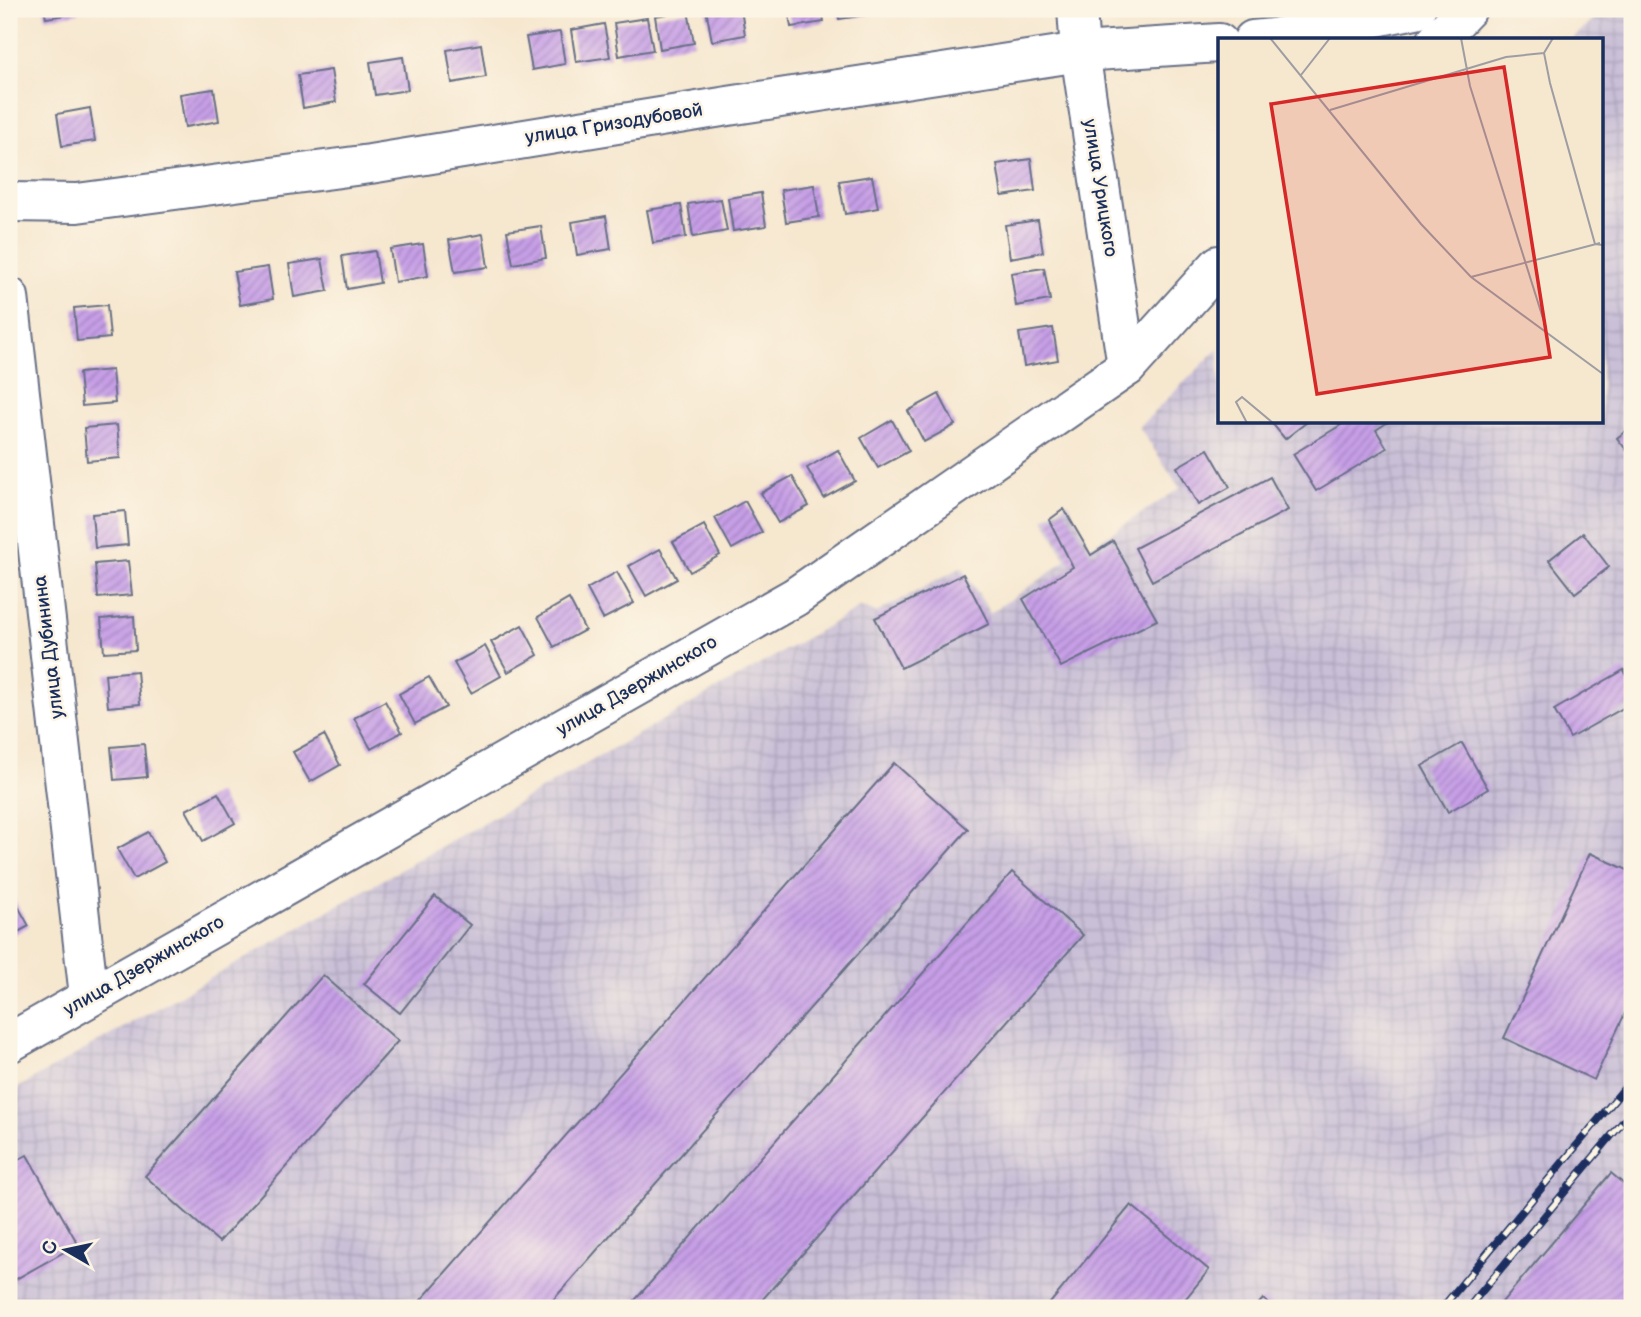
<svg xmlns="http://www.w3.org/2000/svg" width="1641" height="1317" font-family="'Balsamiq Sans',sans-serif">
  <defs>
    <pattern id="industrial-grid" width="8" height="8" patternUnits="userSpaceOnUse" patternTransform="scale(1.75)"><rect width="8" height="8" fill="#c9bfd7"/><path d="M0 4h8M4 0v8" fill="none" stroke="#aca4bb"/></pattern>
    <pattern id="building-hatch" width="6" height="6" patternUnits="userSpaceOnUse" patternTransform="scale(1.75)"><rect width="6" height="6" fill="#c79fe7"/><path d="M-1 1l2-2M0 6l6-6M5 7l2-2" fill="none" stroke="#a182be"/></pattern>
  </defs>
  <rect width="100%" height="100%" fill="#fcf5e5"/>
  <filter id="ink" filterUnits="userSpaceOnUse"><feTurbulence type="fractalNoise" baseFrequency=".0143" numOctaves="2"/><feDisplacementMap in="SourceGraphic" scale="14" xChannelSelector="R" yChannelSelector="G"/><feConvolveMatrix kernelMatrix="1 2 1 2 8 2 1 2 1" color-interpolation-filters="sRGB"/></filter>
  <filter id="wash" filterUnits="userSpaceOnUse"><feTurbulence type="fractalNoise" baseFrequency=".00686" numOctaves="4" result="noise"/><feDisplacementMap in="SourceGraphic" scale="28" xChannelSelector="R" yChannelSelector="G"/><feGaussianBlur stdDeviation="1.57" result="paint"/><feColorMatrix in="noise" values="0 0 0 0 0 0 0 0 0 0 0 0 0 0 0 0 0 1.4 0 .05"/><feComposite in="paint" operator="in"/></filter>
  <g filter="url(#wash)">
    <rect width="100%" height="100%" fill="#f6e7cf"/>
    <polygon fill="url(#industrial-grid)" points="1605,9 1632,9 1632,1308 9,1308 9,1093 861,607 876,613 962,567 990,613 1044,577 1066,560 1044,518 1068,502 1090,547 1180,488 1139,427 1219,348 1219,422 1601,422 1601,40 1571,40"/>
    <g id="blocks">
      <g fill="url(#building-hatch)">
        <polygon points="44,9 78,9 79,13 46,18"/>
        <polygon points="706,9 741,9 745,35 712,41"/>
        <polygon points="788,9 822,9 824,22 791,27"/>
        <polygon points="838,9 872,9 873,14 839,19"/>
        <polygon points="688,11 694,43 660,49 655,16"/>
        <polygon points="647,18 653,50 619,56 614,23"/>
        <polygon points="604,24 610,57 576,62 571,30"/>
        <polygon points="560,32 565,64 532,70 526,37"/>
        <polygon points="481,44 486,77 452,83 447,50"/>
        <polygon points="403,57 408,90 375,95 370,62"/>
        <polygon points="331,70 336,102 303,108 298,75"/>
        <polygon points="214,89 219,121 185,127 180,94"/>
        <polygon points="90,108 95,141 62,146 57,114"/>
        <polygon points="1031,159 1035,191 1002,196 997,164"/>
        <polygon points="872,176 878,208 845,214 839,181"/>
        <polygon points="814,185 819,217 786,222 781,190"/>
        <polygon points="761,193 766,226 733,231 728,198"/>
        <polygon points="721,199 727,231 693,237 688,204"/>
        <polygon points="681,205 686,237 653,243 647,210"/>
        <polygon points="606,216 611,249 577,255 572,222"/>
        <polygon points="1038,220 1043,252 1010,258 1005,225"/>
        <polygon points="541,226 546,258 513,264 507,231"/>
        <polygon points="483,234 488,267 455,272 449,240"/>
        <polygon points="423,244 428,276 395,282 390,249"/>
        <polygon points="375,251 380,283 347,289 342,256"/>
        <polygon points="322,259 328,291 294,297 289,264"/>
        <polygon points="268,267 273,299 240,305 234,272"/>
        <polygon points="1044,268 1050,300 1016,306 1011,273"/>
        <polygon points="107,305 110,338 77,341 74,308"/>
        <polygon points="1053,328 1058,360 1024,366 1019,333"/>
        <polygon points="112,370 115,403 82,406 79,373"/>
        <polygon points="939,394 955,425 924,442 908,411"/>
        <polygon points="892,420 909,451 878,468 861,438"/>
        <polygon points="1271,422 1307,422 1285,439"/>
        <polygon points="1346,422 1388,422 1376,430 1387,448 1316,491 1293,454"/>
        <polygon points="117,425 120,458 87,461 84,428"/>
        <polygon points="1632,426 1632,457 1617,438"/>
        <polygon points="1208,449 1230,487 1198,505 1177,467"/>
        <polygon points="838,450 855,481 824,498 807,468"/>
        <polygon points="792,476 809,506 778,523 761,493"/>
        <polygon points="1270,477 1288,510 1152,581 1135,548"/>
        <polygon points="745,501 762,532 732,549 715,518"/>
        <polygon points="1064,509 1091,555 1113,541 1157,620 1061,667 1023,599 1073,567 1049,520"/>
        <polygon points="125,511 128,545 95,548 92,514"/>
        <polygon points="704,525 720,555 690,572 673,542"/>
        <polygon points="1583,533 1609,567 1575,593 1549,560"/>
        <polygon points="660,549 677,579 646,596 629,566"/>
        <polygon points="128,561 132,595 98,598 95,564"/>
        <polygon points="617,572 634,603 603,619 587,589"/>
        <polygon points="963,574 989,624 901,668 875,618"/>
        <polygon points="569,599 585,630 554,647 538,617"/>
        <polygon points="134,616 136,650 104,652 101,619"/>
        <polygon points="522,625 538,655 508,672 491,642"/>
        <polygon points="485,646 501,676 471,693 454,663"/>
        <polygon points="1624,670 1632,686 1632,703 1570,738 1554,710"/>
        <polygon points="137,671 140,704 108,707 105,674"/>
        <polygon points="429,677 446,707 415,724 399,694"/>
        <polygon points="385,701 402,732 371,749 354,718"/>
        <polygon points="324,735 340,765 310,782 293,752"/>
        <polygon points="1462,743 1488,789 1448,812 1422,766"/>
        <polygon points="144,744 147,777 114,780 111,747"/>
        <polygon points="894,763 968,829 546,1308 414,1308"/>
        <polygon points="218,793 235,823 203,841 186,810"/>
        <polygon points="148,832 165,862 134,879 117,849"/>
        <polygon points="1590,853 1632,872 1632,998 1594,1080 1504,1038"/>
        <polygon points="1012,872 1083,935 755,1308 628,1308"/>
        <polygon points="9,890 29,926 9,937"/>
        <polygon points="435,896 470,925 400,1013 364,984"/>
        <polygon points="323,975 398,1041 219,1242 145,1176"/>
        <polygon points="27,1155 78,1244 9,1283 9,1165"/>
        <polygon points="1611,1173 1632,1191 1632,1299 1624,1308 1497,1308"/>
        <polygon points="1131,1205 1209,1270 1178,1308 1046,1308"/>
        <polygon points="1263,1299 1274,1308 1255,1308"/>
      </g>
    </g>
  </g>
  <g filter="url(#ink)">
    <use href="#blocks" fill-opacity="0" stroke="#686f86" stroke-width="2"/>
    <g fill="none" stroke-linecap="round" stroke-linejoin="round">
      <g stroke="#686f86" stroke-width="42">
        <g id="minor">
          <polyline points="1077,9 1080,52 1127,367"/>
          <polyline points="1253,40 1273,38 1416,9"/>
          <polyline points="1437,40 1467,9"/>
          <polyline points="9,202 77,203 370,164 728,106 1080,52 1219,43"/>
          <polyline points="9,297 89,996"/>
          <polyline points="9,1043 795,597 1127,367 1219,265"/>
        </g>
      </g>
      <use href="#minor" stroke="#fff" stroke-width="38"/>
      <g stroke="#1b2f5e" stroke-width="8">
        <g id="rail">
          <polyline points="1442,1308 1632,1079"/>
          <polyline points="1468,1308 1632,1111"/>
        </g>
      </g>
      <use href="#rail" stroke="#fcf5e5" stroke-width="5" stroke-dasharray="16" stroke-linecap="butt"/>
    </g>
  </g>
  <g text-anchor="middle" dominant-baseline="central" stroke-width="5" stroke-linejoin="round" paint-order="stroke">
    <g font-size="19" fill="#1b2f5e" stroke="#fcf5e5">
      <text transform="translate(614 124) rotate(-9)">улица Гризодубовой</text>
      <text transform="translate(1100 188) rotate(81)">улица Урицкого</text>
      <text transform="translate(49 647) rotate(-97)">улица Дубинина</text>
      <text transform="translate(637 686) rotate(-30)">улица Дзержинского</text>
      <text transform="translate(144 966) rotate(-30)">улица Дзержинского</text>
    </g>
  </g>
  <g transform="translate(1218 38)">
    <rect width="385" height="385" fill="#f6e7cf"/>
    <path fill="none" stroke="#9e9da2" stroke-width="2" d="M52,0l151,186 50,53 132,97M243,0l9,48 76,242M335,0l-9,15 6,30 45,161 8,1M83,37l29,-37M112,72l176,-53 38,-4M253,239l129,-34M29,385l-11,-21 6,-5 31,26"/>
    <path fill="#d62828" fill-opacity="0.15" stroke="#d62828" stroke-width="3.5" d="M286,29l46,290 -233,37 -46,-290z"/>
    <rect width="385" height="385" fill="none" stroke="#1b2f5e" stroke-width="3.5"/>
  </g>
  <rect width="1641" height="1317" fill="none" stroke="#fcf5e5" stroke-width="35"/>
  <g transform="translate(66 1250) rotate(279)" stroke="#fcf5e5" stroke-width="5" paint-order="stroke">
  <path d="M0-5L12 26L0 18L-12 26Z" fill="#1b2f5e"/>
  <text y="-10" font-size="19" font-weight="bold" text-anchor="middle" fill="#1b2f5e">С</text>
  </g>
</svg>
